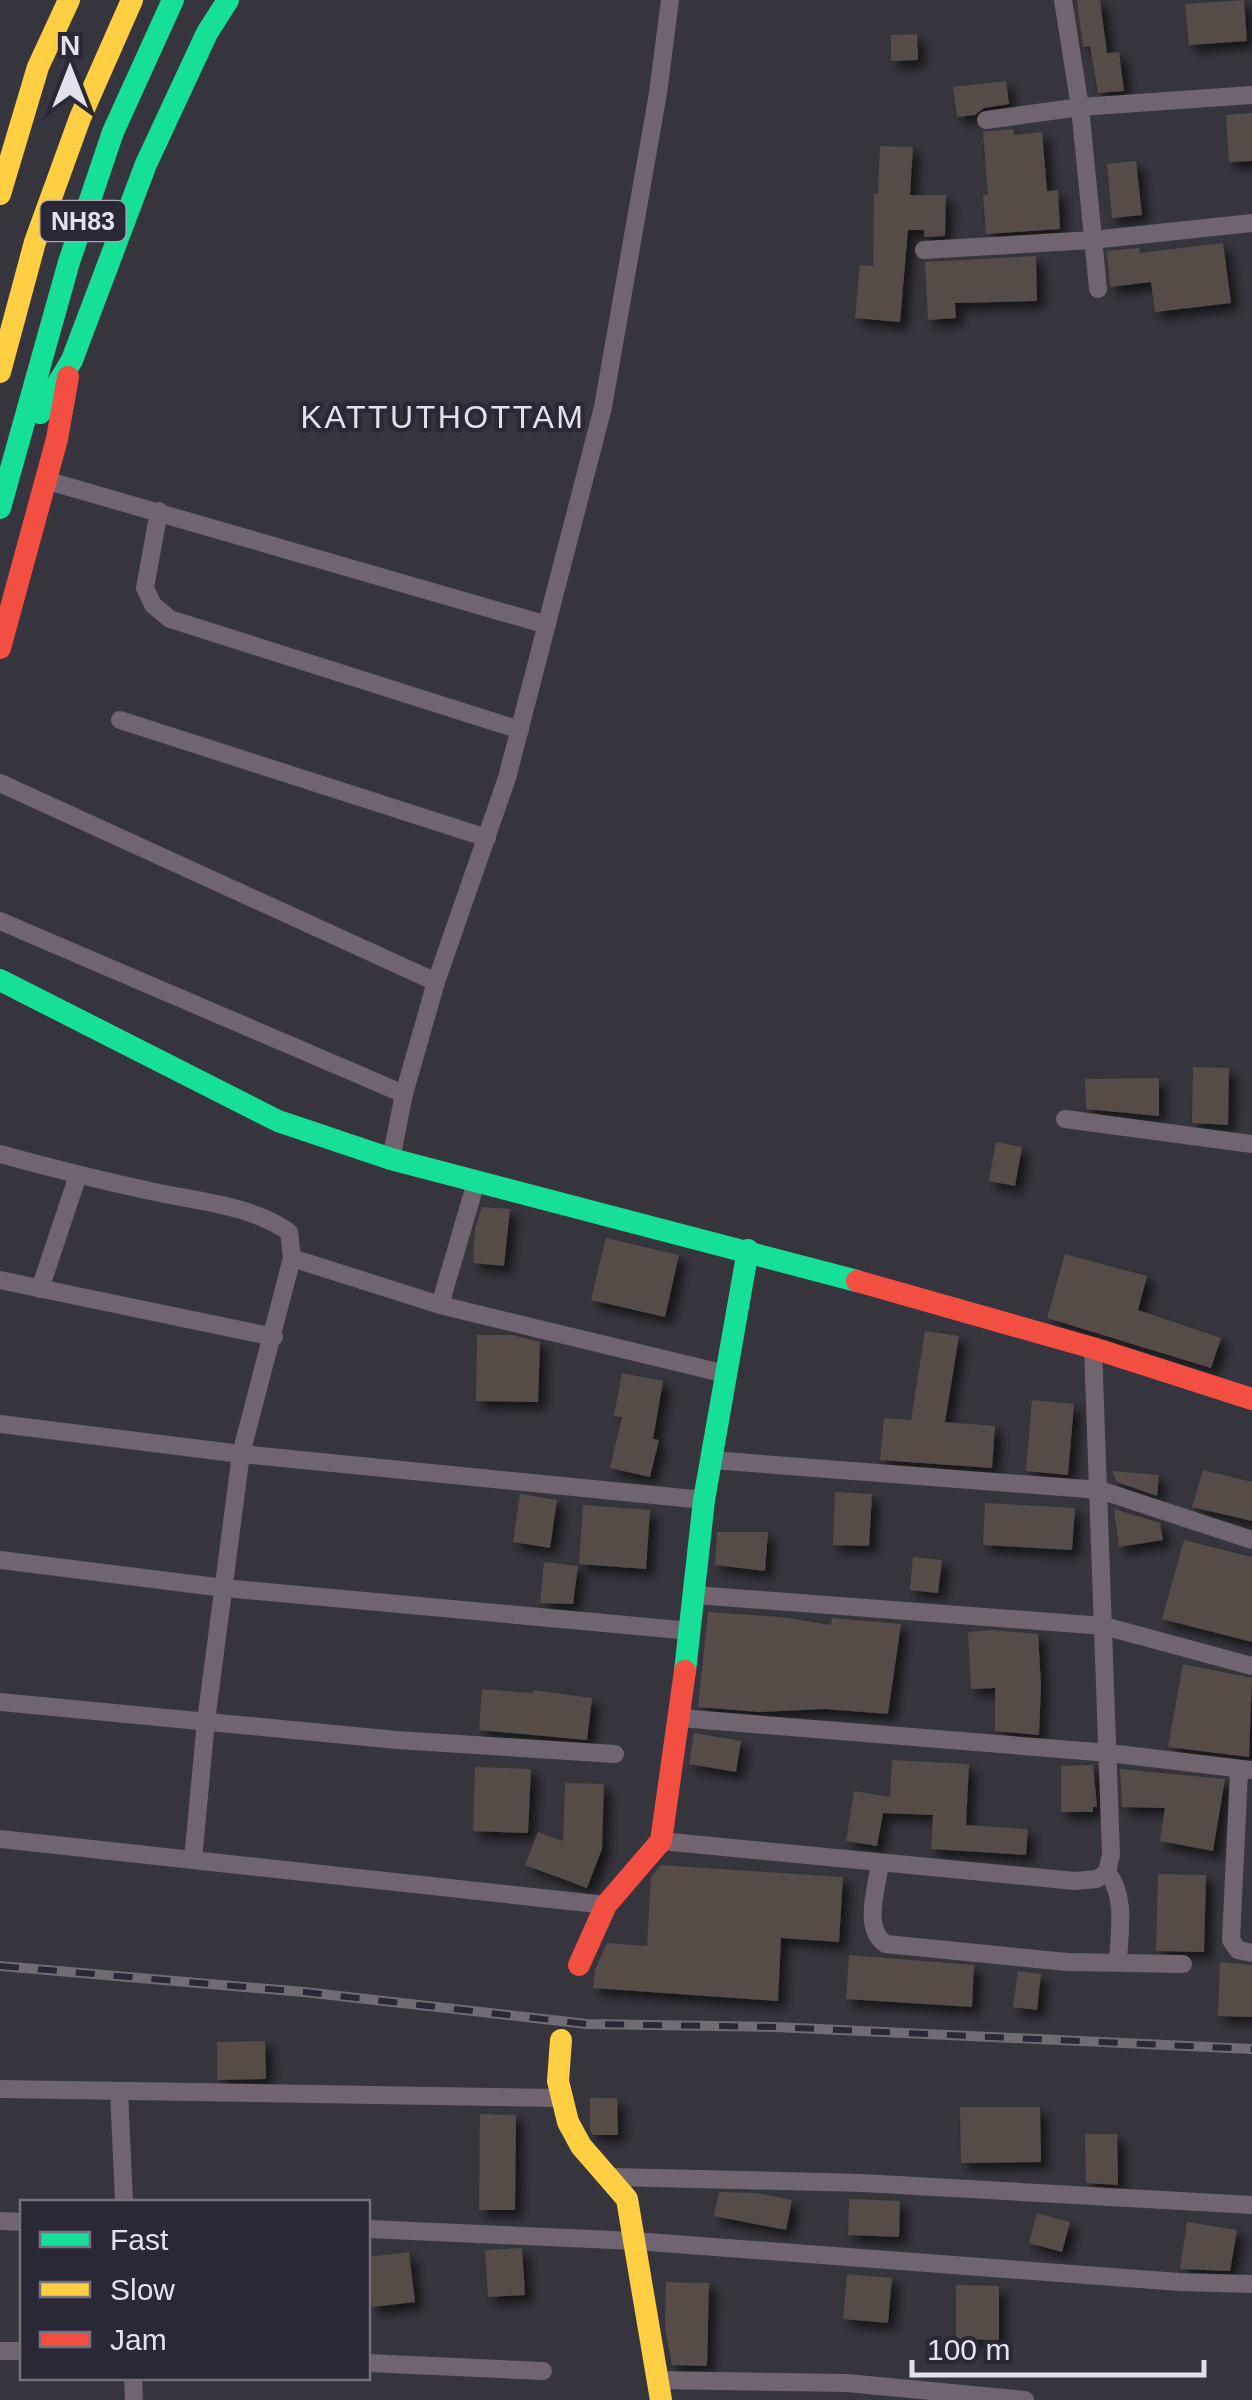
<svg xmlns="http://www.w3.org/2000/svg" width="1252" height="2400" font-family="Arial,sans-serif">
  <defs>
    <filter id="shadow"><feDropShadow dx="7" dy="7" stdDeviation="5" flood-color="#0009"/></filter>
  </defs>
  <rect width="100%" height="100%" fill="#36343c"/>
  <g fill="#544c46" filter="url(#shadow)">
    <polygon points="1077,0 1100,0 1107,53 1119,52 1124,91 1098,93 1090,46 1083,47"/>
    <polygon points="1244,0 1247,41 1189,45 1185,4"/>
    <polygon points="917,34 918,60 891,61 891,35"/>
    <polygon points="1006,81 1009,104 984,108 975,115 957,117 953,87"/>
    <polygon points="1252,113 1252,161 1229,162 1226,115"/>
    <polygon points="1013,129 1014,135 1042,132 1047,191 1058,190 1060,229 986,234 983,195 988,194 983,132"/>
    <polygon points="880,146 913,147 910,195 946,195 945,236 924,237 924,230 908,230 900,322 855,318 860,265 873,266 874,194 878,194"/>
    <polygon points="1136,161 1142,215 1112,218 1107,164"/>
    <polygon points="1223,243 1231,303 1155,312 1151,282 1110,287 1107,251 1139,248 1140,253"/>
    <polygon points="1036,256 1037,301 955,303 956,318 928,320 925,262"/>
    <polygon points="1193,1067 1229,1068 1228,1125 1192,1123"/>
    <polygon points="1159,1078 1159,1116 1086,1109 1085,1079"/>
    <polygon points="996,1142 1022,1147 1015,1186 989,1181"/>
    <polygon points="482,1207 510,1209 504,1266 473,1263 475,1228"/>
    <polygon points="606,1238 679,1255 665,1317 591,1300"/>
    <polygon points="1065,1254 1147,1276 1138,1310 1221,1338 1211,1368 1047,1318"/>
    <polygon points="925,1331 959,1336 945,1422 995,1426 992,1468 880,1460 884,1418 911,1420"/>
    <polygon points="477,1335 512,1335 540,1342 538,1402 476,1401"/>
    <polygon points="622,1373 663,1381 653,1439 659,1440 650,1477 610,1468 622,1417 614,1416"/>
    <polygon points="1032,1400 1074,1404 1068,1475 1026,1471"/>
    <polygon points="1203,1470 1252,1482 1252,1521 1192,1507"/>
    <polygon points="1112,1471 1159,1475 1157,1496 1117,1482"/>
    <polygon points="835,1492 872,1494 869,1546 833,1545"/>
    <polygon points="520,1494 557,1500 550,1548 513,1542"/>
    <polygon points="985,1503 1075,1508 1072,1550 983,1545"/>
    <polygon points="583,1505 650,1510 646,1569 579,1564"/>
    <polygon points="1114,1509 1160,1523 1163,1540 1119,1547"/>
    <polygon points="717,1532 768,1532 765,1571 715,1565"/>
    <polygon points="1184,1540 1252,1557 1252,1642 1162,1619"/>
    <polygon points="913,1557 942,1560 938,1593 910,1590"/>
    <polygon points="544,1562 578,1566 573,1604 540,1603"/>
    <polygon points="708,1612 781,1617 831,1625 832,1618 901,1624 888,1714 825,1709 759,1712 698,1707"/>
    <polygon points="994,1630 1038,1634 1041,1685 1039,1735 995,1731 995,1688 971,1689 968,1632"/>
    <polygon points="1183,1664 1252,1678 1249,1757 1168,1747"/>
    <polygon points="482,1689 533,1693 533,1690 592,1698 587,1740 479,1730"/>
    <polygon points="694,1733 741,1741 736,1772 689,1764"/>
    <polygon points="892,1760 969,1764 966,1825 1028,1829 1026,1855 931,1849 933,1815 883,1813 877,1846 846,1841 854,1791 890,1797"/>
    <polygon points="1093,1765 1097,1807 1093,1807 1093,1812 1061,1812 1061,1766"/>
    <polygon points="475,1767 531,1769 528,1833 473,1831"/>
    <polygon points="1120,1769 1225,1779 1213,1851 1160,1841 1165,1808 1122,1807"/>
    <polygon points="565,1783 604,1784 602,1849 587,1888 525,1865 538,1832 563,1841"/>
    <polygon points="661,1865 843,1877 839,1942 781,1938 778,2001 593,1988 595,1970 607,1943 647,1946 651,1877"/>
    <polygon points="1158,1874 1206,1875 1204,1952 1156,1951"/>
    <polygon points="849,1955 974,1965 972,2007 846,1999"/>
    <polygon points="1220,1962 1252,1965 1252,2017 1218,2016"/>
    <polygon points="1018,1971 1041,1974 1037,2010 1013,2007"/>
    <polygon points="265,2041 266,2079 217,2080 217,2042"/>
    <polygon points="590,2098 617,2098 618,2135 593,2135 590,2130"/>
    <polygon points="960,2107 1040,2107 1041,2162 961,2163"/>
    <polygon points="480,2114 516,2115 515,2210 479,2210"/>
    <polygon points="1085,2134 1117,2134 1118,2185 1086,2183"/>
    <polygon points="719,2192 757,2193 792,2200 786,2230 714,2216"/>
    <polygon points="849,2199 900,2201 899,2237 848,2235"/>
    <polygon points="1037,2213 1070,2222 1062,2252 1029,2243"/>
    <polygon points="1187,2222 1237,2230 1230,2271 1180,2269"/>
    <polygon points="522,2248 525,2295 488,2297 485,2250"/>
    <polygon points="409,2252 415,2302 372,2307 368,2257"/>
    <polygon points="847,2274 892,2278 888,2323 843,2319"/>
    <polygon points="666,2282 709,2283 707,2366 672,2365 665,2327"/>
    <polygon points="956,2285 999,2286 999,2340 956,2339"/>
  </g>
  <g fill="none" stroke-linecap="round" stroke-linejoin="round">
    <g stroke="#6f6470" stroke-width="18">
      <polyline points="1063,0 1080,107 1098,289"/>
      <polyline points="986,120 1080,107 1252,95"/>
      <polyline points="924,250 1092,240 1252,223"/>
      <polyline points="45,480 547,625"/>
      <polyline points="159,511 145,588 153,605 170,619 520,730"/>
      <polyline points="120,720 487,838"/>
      <polyline points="0,783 436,982"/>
      <polyline points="0,921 404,1094"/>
      <polyline points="1065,1119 1252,1144"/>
      <path d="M0,1154c50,14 99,26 150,37 45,10 101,14 139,41l3,26 -51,196 -35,267 -13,139"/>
      <polyline points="391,1159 404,1094 436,982 507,778 603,407 658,93 670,0"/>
      <polyline points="292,1258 440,1305 726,1374"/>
      <polyline points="0,1280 274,1337"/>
      <polyline points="40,1289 78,1175"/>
      <polyline points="440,1305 476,1182"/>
      <polyline points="0,1424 241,1454 704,1500"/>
      <polyline points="711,1460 1100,1490 1252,1540"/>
      <polyline points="0,1560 224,1588 691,1631"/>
      <polyline points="695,1595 1104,1626 1252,1666"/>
      <polyline points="0,1702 397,1740 615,1754"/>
      <polyline points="680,1718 1109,1753 1252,1770"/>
      <polyline points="1239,1771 1231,1940 1238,1950 1252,1953"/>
      <polyline points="0,1839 606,1905"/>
      <polyline points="661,1841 1075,1881 1097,1879 1107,1872 1111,1855 1093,1348"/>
      <path d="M880,1863c-3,25 -18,66 6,81l181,18 116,2"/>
      <path d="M1107,1872c20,25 12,61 11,90"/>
      <polyline points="0,2089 560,2098"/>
      <polyline points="119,2091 124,2202"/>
      <polyline points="613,2177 863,2183 1252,2205"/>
      <polyline points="0,2221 22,2222"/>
      <polyline points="368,2229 635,2241 1179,2282 1252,2284"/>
      <polyline points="0,2351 22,2351"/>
      <polyline points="368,2363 543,2371"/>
      <polyline points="133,2378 134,2400"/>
      <polyline points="658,2380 847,2383 1025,2400"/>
    </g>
    <g stroke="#16e098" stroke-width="22">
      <polyline points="40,413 72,360 146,164 207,33 228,0"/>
      <polyline points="0,508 69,262 113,132 173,0"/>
      <polyline points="0,980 278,1121 391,1159 857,1281"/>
      <polyline points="685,1671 704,1500 748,1250"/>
    </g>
    <g stroke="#ffcf43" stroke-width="22">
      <polyline points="0,194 38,67 69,0"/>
      <polyline points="0,372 35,242 80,118 132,0"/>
      <polyline points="561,2040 558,2081 568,2122 581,2146 627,2199 661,2400"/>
    </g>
    <g stroke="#f24e42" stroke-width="22">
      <polyline points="0,648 57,439 68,377"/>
      <polyline points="857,1281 1093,1348 1252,1399"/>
      <polyline points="579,1965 606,1905 661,1841 685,1671"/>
    </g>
    <g stroke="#716b73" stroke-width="10">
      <polyline id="rail" points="0,1966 304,1992 587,2024 775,2027 1252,2049"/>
    </g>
    <use href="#rail" stroke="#2a2736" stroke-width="6" stroke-dasharray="19" stroke-linecap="butt"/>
  </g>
  <g text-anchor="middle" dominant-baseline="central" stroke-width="9" stroke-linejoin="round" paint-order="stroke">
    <rect fill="#2a2736" stroke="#aca9b5" stroke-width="2.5" x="40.5" y="201" width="85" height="40" rx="8"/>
    <g font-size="25" font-weight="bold" fill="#e3e1ec">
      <text x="83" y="221">NH83</text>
    </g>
    <g font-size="32" letter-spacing="2.5" fill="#e3e1ec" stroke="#2a2736">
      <text x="443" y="417">KATTUTHOTTAM</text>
    </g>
  </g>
  <rect x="20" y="2200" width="350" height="180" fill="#2a2736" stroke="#74717f" stroke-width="2.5"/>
  <rect x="40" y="2232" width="50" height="15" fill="#16e098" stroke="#74717f" stroke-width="2.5"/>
  <text x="110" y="2250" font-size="30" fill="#e3e1ec">Fast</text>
  <rect x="40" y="2282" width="50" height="15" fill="#ffcf43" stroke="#74717f" stroke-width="2.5"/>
  <text x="110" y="2300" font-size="30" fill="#e3e1ec">Slow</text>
  <rect x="40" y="2332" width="50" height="15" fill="#f24e42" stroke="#74717f" stroke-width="2.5"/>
  <text x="110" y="2350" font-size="30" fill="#e3e1ec">Jam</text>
  <g transform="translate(70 70)" stroke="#2a2736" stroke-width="8" paint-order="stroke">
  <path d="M0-8L18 38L0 25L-18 38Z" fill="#e3e1ec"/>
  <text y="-15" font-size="28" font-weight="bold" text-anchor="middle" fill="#e3e1ec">N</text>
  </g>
  <path d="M912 2360v15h292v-15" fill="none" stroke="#e3e1ec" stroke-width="5"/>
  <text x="927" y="2360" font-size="30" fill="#e3e1ec" stroke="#2a2736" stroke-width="8" paint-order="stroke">100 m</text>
</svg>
